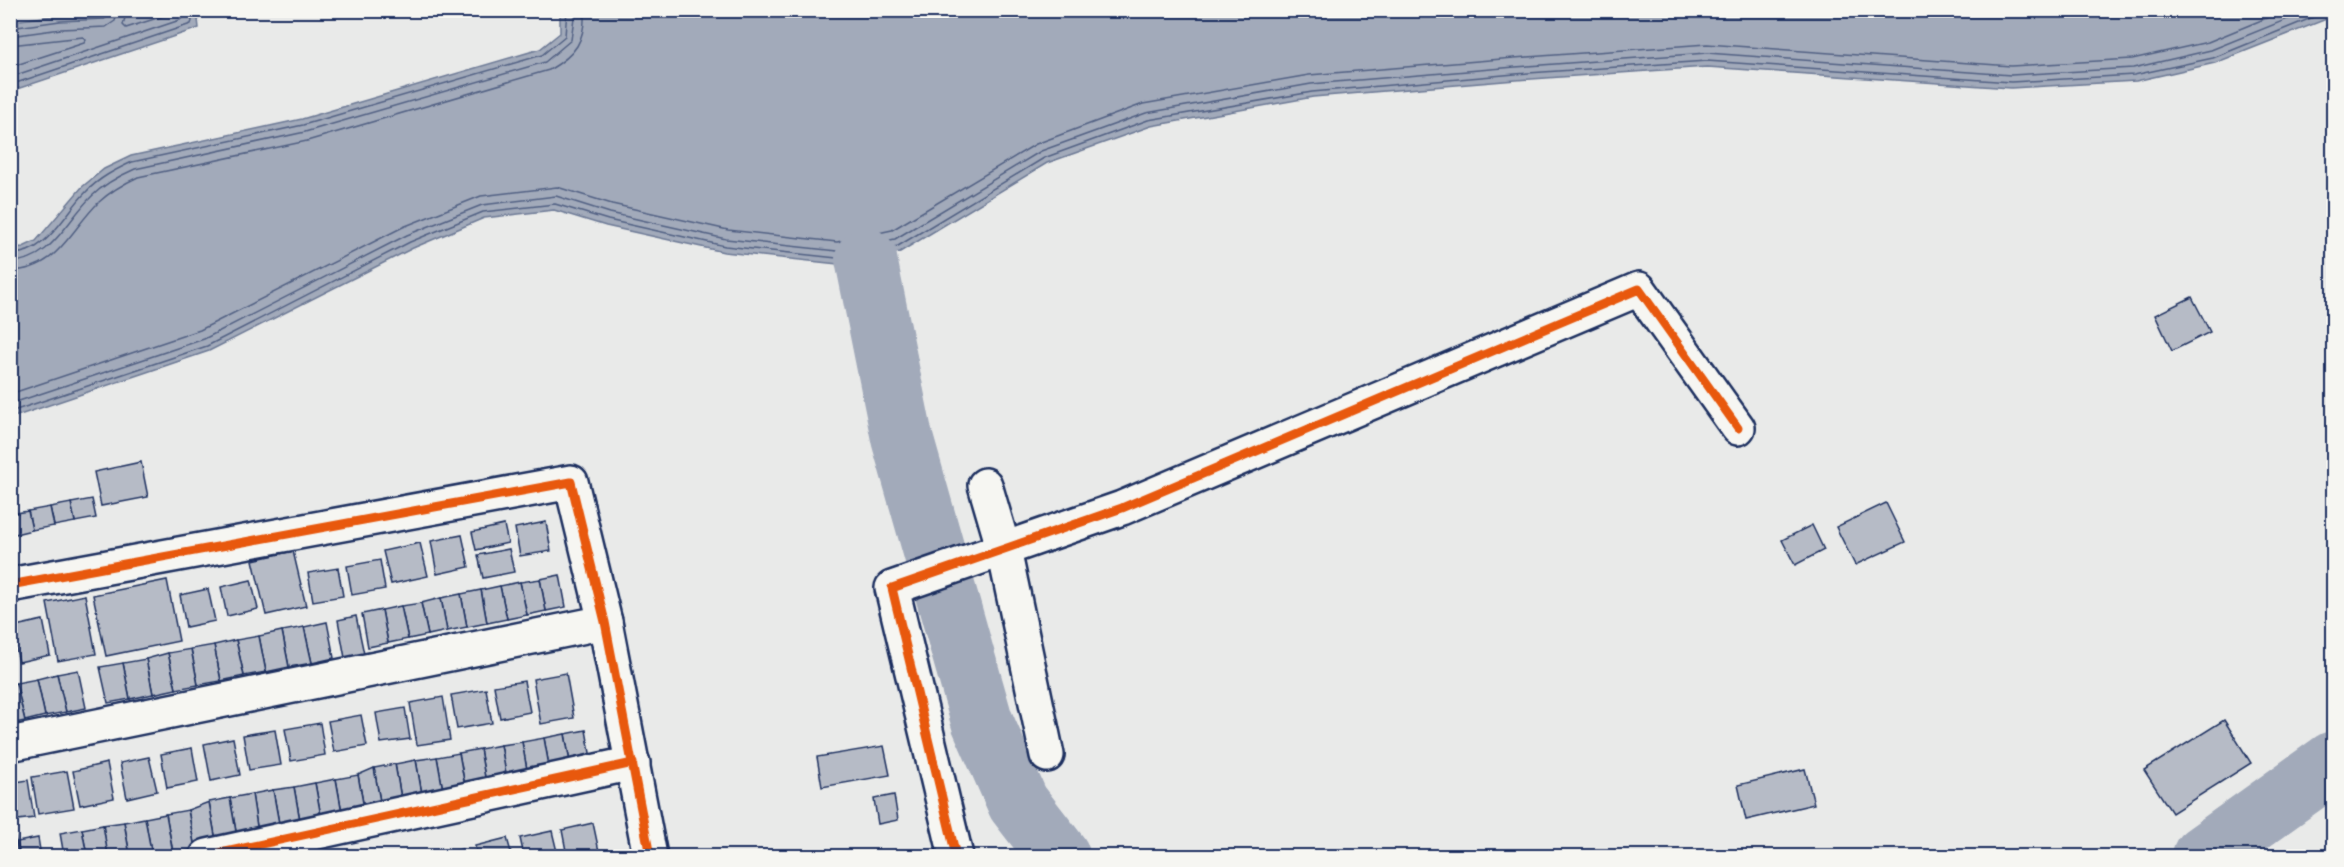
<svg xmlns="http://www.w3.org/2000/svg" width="2344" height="867" font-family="'Indie Flower',sans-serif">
  <rect width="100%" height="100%" fill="#e9eae9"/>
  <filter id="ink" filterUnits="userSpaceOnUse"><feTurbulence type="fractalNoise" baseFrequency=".0167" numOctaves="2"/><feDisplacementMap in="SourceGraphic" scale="12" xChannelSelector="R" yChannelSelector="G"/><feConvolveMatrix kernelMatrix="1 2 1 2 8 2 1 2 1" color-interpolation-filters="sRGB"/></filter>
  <g filter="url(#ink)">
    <g fill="#a2aaba" stroke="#6c7995" stroke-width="1.5">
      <polygon points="194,11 198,19 199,28 11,91 11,23 20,20 60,15"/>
      <polygon points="560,11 2333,10 2334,16 2215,63 2136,81 2011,88 1707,67 1516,80 1313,97 1151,126 1047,163 900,252 838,264 724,252 606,226 554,210 484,218 413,248 209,351 11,418 11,248 23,247 36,241 82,187 104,169 131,156 302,119 540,49 560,33"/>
    </g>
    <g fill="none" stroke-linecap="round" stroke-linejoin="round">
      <g stroke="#516083" stroke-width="1.5">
        <polyline points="127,10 123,25 126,28 170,14 172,10"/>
        <polyline points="10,28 60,21 104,19 109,16 110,10"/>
        <polyline points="10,36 61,29 106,27 115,21 118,10"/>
        <polyline points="10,45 83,37 86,40 84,43 10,67"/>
        <polyline points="10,77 180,20 182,18 181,10"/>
        <polyline points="10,85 191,24 192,21 189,10"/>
        <path d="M10,254c37,1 54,-40 76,-62 13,-14 29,-22 46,-30l171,-37 239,-70 23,-19 2,-26"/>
        <path d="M10,262c41,0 56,-41 82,-66 12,-12 27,-20 43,-27l170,-37 240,-70 26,-22 4,-30"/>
        <path d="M10,271c47,0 60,-41 89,-69 12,-11 24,-18 39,-25l169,-36 242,-71c26,-15 37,-29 35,-60"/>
        <polyline points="10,394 200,330 403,227 481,196 557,187 612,204 728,230 837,242 892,230 1036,144 1143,104 1309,75 1514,58 1707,44 2011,66 2132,59 2208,42 2286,10"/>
        <polyline points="10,404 204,339 407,235 482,205 556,196 610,213 726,239 837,251 895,239 1041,151 1146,113 1311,84 1515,67 1707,53 2011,75 2133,68 2211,50 2310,10"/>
        <polyline points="10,412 207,346 410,242 483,212 555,204 608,220 725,246 837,258 898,246 1044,158 1148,120 1312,92 1515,74 1707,61 2011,82 2134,75 2213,58 2331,10"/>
      </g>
      <g stroke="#a2aaba" stroke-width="62">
        <polyline points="866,259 902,438 982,721 1018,803 1059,856"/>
        <polyline points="2203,856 2334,762"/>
      </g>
    </g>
    <g fill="#b6bbc6" stroke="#1b2f5e" stroke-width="1.5">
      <polygon points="2192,297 2210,332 2172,351 2155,315"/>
      <polygon points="141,462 148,497 101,506 94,472"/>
      <polygon points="92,499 96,518 75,522 71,503"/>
      <polygon points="71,503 75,522 54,526 50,507"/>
      <polygon points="1886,503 1905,542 1855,565 1836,527"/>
      <polygon points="50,507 54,526 32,530 28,511"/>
      <polygon points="28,511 32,530 11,535 10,514"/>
      <polygon points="546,522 551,551 520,556 515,528"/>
      <polygon points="504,525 508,543 476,550 472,532"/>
      <polygon points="1812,525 1824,550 1795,565 1782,540"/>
      <polygon points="462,535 469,567 437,574 431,541"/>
      <polygon points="420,543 428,576 391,584 383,551"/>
      <polygon points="509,549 514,572 483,578 478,555"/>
      <polygon points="293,551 306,606 266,615 253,560"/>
      <polygon points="380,560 385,589 352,595 347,566"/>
      <polygon points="338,568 343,596 313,601 308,573"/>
      <polygon points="560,575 566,607 546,611 540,579"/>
      <polygon points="540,579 546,611 527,615 520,582"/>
      <polygon points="167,580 179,641 106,656 93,595"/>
      <polygon points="251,580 258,609 227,616 221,587"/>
      <polygon points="520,582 527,615 507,619 500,586"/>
      <polygon points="500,586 507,619 487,623 481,590"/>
      <polygon points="208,589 215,621 186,627 180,595"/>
      <polygon points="481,590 487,623 467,627 461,594"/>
      <polygon points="461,594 467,627 447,631 441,598"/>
      <polygon points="85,595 96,654 58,661 47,603"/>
      <polygon points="441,598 447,631 428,635 421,603"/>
      <polygon points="421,603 428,635 408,639 401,606"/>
      <polygon points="401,606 408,639 388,643 382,610"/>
      <polygon points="382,610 388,643 368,647 362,614"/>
      <polygon points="356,616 364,654 345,658 338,620"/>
      <polygon points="43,620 50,655 19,662 11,627"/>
      <polygon points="327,622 334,658 312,663 304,627"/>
      <polygon points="304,627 312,663 289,667 282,631"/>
      <polygon points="282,631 289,667 266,672 259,636"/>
      <polygon points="259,636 266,672 244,676 236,640"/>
      <polygon points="236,640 244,676 221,681 214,645"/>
      <polygon points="214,645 221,681 198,685 191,649"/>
      <polygon points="191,649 198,685 176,689 168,653"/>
      <polygon points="168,653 176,689 153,694 146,659"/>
      <polygon points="146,659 153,694 130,699 123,663"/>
      <polygon points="123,663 130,699 108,703 100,667"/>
      <polygon points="78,670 86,708 66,712 57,674"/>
      <polygon points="566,673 574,718 541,724 533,679"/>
      <polygon points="57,674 66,712 45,716 37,679"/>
      <polygon points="37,679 45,716 25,721 16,683"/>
      <polygon points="524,681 530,712 500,718 494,686"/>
      <polygon points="16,683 25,721 10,724 10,684"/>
      <polygon points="486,689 492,723 457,729 451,695"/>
      <polygon points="443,697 450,740 417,745 410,703"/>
      <polygon points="405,708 410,739 381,743 376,713"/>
      <polygon points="361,715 367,746 334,752 328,721"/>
      <polygon points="2224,720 2251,763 2172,813 2144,770"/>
      <polygon points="320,723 325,755 291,761 285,729"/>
      <polygon points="275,730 281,765 249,770 243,735"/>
      <polygon points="586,730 593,770 572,774 565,734"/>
      <polygon points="565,734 572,774 551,777 544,738"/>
      <polygon points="233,738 240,775 211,781 204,744"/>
      <polygon points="544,738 551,777 529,781 522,742"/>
      <polygon points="522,742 529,781 508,785 501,745"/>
      <polygon points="501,745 508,785 487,789 480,749"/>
      <polygon points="884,746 890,775 822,787 817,757"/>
      <polygon points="192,748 198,782 167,788 161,754"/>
      <polygon points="480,749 487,789 466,792 459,753"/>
      <polygon points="459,753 466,792 444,796 437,757"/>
      <polygon points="149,757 157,791 127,798 120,763"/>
      <polygon points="437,757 444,796 423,800 416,760"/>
      <polygon points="416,760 423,800 402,804 395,764"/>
      <polygon points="107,763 114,798 80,805 73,771"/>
      <polygon points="395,764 402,804 381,807 374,768"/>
      <polygon points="374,768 381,807 365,814 358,775"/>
      <polygon points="1805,769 1814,804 1746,820 1738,785"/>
      <polygon points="67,771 74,808 38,814 32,777"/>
      <polygon points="358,775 365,814 343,818 336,779"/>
      <polygon points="336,779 343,818 322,822 315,783"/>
      <polygon points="28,780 34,818 10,821 10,783"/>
      <polygon points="315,783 322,822 301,826 294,787"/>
      <polygon points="294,787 301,826 280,829 273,790"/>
      <polygon points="273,790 280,829 258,833 252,794"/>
      <polygon points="252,794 258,833 237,837 230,798"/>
      <polygon points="894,795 898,820 878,824 874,799"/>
      <polygon points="230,798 237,837 216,841 209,802"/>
      <polygon points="209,802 216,841 195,849 188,810"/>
      <polygon points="188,810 195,849 173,853 166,814"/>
      <polygon points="166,814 173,853 152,856 145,818"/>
      <polygon points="145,818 152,856 130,856 124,822"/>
      <polygon points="124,822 130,856 108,856 103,825"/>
      <polygon points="593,823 600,856 567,856 562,830"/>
      <polygon points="103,825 108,856 87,856 82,829"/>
      <polygon points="14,829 18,856 10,856 10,830"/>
      <polygon points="82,829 87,856 64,856 60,833"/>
      <polygon points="552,831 558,856 524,856 520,838"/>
      <polygon points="38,838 41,856 20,856 17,842"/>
      <polygon points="507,838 512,856 477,856 475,846"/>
      <polygon points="462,849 464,856 435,856"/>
    </g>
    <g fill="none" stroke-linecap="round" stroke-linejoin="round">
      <g stroke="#1b2f5e" stroke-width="38">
        <g id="minor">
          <polyline points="985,485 1004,550 1047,755"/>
          <polyline points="10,585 571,482 605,622 650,856"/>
          <polyline points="10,744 605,622"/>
          <polyline points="207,856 633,763"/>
          <polyline points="956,856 892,588 1122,508 1639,289 1738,428"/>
        </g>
      </g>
      <use href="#minor" stroke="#f6f6f2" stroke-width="33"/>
      <g stroke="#f6f6f2" stroke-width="13">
        <g id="cycleway">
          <polyline points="10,585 571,482 605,622 650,856"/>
          <polyline points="207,856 633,763"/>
          <polyline points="956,856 892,588 1122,508 1639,289 1738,428"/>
        </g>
      </g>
      <use href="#cycleway" stroke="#e8590c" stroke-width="9"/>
    </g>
  </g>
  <rect width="2344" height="867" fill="none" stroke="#f6f6f2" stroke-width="36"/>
  <rect x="18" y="18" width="2308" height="831" fill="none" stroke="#1b2f5e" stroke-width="2" filter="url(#ink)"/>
</svg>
